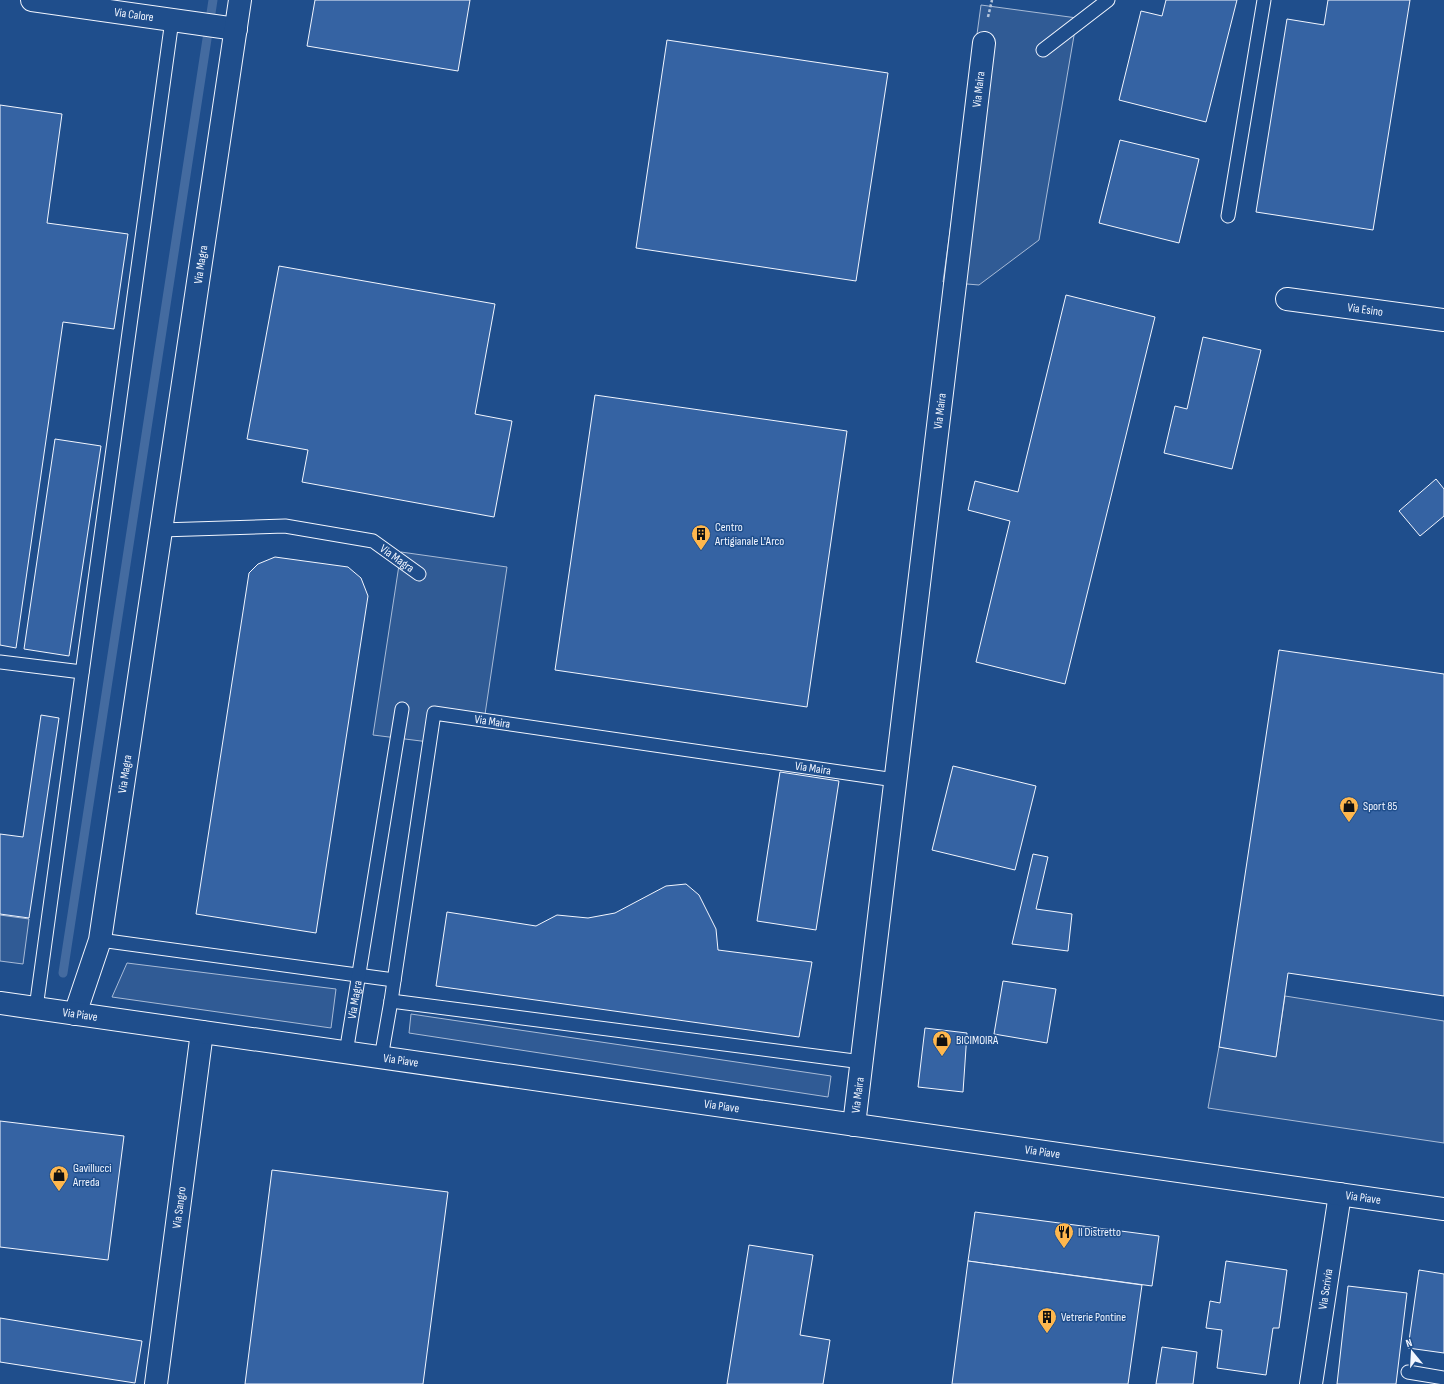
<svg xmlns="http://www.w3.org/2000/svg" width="1444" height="1384" font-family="'Sofia Sans Condensed',sans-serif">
  <rect width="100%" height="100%" fill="#1f4e8c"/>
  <g fill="#305b95" stroke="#a8bbd7">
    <polygon points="981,5 1077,18 1039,240 979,285 943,282"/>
    <polygon points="401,552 507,567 484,721 434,713 429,742 373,735"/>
    <polygon points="0,915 29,919 23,964 0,961"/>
    <polygon points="127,963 336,989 331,1028 112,997"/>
    <polygon points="1285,996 1444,1021 1444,1143 1208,1108 1219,1047 1276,1056"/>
    <polygon points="411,1014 831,1076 828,1097 409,1033"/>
  </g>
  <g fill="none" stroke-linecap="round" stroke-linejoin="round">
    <polyline stroke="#446ba0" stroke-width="9" points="63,973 213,0"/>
  </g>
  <g fill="#3563a3" stroke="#f2f6ff">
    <polygon points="315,0 470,0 458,71 307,46"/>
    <polygon points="1166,0 1237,0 1206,122 1119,100 1141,11 1162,16"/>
    <polygon points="1328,0 1410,0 1373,230 1256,212 1287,19 1324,25"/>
    <polygon points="667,40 888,73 856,281 636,248"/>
    <polygon points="0,105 62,114 47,223 128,234 114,329 63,322 16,648 0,645"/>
    <polygon points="1120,140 1199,159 1179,243 1099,223"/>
    <polygon points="279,266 495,304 475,414 512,421 494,517 302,482 308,450 247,439"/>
    <polygon points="1066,295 1155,317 1065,684 976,662 1010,521 968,510 975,481 1018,492"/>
    <polygon points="1203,337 1261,350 1232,469 1164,453 1175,406 1187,409"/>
    <polygon points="595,395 847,431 807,707 555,670"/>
    <polygon points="55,439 101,446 69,656 24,649"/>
    <polygon points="1436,479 1444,489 1444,516 1420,536 1399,511"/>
    <polygon points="275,557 348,567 361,578 368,596 316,933 196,914 249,573 258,564"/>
    <polygon points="1279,650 1444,674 1444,996 1288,973 1276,1057 1219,1047"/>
    <polygon points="41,715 59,718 29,918 0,914 0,834 23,837"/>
    <polygon points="953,766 1036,786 1015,870 932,850"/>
    <polygon points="780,772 839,781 816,930 757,921"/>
    <polygon points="1033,854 1048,857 1036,909 1072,914 1068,951 1012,944"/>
    <polygon points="686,884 699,895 716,929 718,950 812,962 799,1037 436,986 447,912 536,926 557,915 588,918 615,913 666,886"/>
    <polygon points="1003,981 1056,989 1047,1043 994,1034"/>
    <polygon points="925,1028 967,1033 963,1092 918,1087"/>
    <polygon points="0,1121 124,1136 108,1260 0,1247"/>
    <polygon points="272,1170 448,1192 423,1384 245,1384"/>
    <polygon points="975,1212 1159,1236 1152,1286 968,1261"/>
    <polygon points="749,1245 813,1255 800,1335 830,1340 823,1384 727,1384"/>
    <polygon points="968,1261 1142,1285 1128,1384 952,1384"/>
    <polygon points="1226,1261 1287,1270 1279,1328 1273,1328 1266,1375 1217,1368 1222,1330 1206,1328 1210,1301 1220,1303"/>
    <polygon points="1419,1270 1444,1274 1444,1353 1408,1348"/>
    <polygon points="1348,1286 1407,1293 1396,1384 1337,1384"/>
    <polygon points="0,1318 142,1341 135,1383 0,1362"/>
    <polygon points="1162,1347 1197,1352 1193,1384 1156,1384"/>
  </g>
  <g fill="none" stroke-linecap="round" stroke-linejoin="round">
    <g stroke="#f2f6ff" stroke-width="15">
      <g id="lane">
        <polyline points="1043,50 1108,0"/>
        <polyline points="1228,216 1264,0"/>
        <path id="s1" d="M161,530l124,-4 88,15 46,33"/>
        <polyline points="0,662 82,672"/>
        <polyline points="100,940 394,980"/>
        <polyline points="391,1001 862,1062"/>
        <polyline points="36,1008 172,20"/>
        <path id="s2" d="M346,1053l56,-344"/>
        <path id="s3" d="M381,1058l10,-57 43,-288 461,67"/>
        <polyline points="1408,1372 1444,1378"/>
      </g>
    </g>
    <g stroke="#f2f6ff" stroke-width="24">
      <g id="street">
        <path id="s4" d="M32,0l204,29"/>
        <path id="s5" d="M1287,299l157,21"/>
        <path id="s6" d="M75,1014l25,-74 140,-940"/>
        <path id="s7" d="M854,1125l130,-1082"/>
        <path id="s8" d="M156,1384l46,-352"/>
        <path id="s9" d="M1311,1384l29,-190"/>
      </g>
    </g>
    <g stroke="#f2f6ff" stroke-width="24">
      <g id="secondary">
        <path id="s10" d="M0,1003l1444,206"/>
      </g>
    </g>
    <polyline stroke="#b3c4dc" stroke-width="2.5" stroke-dasharray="3 2" stroke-linecap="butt" points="988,17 992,0"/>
    <use href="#lane" stroke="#1f4e8c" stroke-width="13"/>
    <use href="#street" stroke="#1f4e8c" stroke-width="22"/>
    <use href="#secondary" stroke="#1f4e8c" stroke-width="22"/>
  </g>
  <defs>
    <g id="building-pin" transform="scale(1)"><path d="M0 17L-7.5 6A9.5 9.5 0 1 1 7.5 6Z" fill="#ffb74d" stroke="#1f4e8c"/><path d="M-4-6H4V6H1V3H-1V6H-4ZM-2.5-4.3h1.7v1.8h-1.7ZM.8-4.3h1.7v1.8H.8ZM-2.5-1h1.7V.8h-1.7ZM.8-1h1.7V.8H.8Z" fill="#111"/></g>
    <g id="shop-pin" transform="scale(1)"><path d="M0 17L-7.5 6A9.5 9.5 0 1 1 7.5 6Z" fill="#ffb74d" stroke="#1f4e8c"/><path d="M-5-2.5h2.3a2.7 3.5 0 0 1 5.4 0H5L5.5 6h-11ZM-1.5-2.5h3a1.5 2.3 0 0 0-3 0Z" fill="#111"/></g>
    <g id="restaurant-pin" transform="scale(1)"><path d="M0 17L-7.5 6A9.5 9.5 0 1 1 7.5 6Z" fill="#ffb74d" stroke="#1f4e8c"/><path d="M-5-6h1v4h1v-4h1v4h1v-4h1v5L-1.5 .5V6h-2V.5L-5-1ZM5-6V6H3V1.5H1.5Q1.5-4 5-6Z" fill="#111"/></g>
  </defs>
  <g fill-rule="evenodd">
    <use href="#building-pin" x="701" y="534"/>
    <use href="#shop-pin" x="1349" y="806"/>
    <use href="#shop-pin" x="942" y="1040"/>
    <use href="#shop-pin" x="59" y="1175"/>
    <use href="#restaurant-pin" x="1064" y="1232"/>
    <use href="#building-pin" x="1047" y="1317"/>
  </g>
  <g text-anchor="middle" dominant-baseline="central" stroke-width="3" stroke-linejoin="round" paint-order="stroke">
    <g font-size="12" fill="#f2f6ff" stroke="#1f4e8c">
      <text stroke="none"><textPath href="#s4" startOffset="103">Via Calore</textPath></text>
      <text stroke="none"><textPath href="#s7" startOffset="1043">Via Maira</textPath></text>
      <text stroke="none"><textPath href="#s6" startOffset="761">Via Magra</textPath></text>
      <text stroke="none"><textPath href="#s5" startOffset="79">Via Esino</textPath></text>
      <text stroke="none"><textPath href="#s7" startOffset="719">Via Maira</textPath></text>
      <text stroke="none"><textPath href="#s1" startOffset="243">Via Magra</textPath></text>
      <text stroke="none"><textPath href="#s3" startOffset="408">Via Maira</textPath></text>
      <text stroke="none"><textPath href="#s3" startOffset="732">Via Maira</textPath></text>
      <text stroke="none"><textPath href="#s6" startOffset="246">Via Magra</textPath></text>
      <text stroke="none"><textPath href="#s2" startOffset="54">Via Magra</textPath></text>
      <text stroke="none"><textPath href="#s10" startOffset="81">Via Piave</textPath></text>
      <text stroke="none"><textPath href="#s10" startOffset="405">Via Piave</textPath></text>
      <text stroke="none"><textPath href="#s7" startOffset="30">Via Maira</textPath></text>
      <text stroke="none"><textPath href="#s10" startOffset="729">Via Piave</textPath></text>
      <text stroke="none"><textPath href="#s10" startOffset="1053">Via Piave</textPath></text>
      <text stroke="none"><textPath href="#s10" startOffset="1377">Via Piave</textPath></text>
      <text stroke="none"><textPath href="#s8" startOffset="178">Via Sangro</textPath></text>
      <text stroke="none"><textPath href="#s9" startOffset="96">Via Scrivia</textPath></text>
    </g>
    <g font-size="12" fill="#f2f6ff" stroke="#1f4e8c" text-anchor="start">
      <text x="715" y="527">Centro<tspan x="715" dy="14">Artigianale L'Arco</tspan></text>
      <text x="1363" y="806">Sport 85</text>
      <text x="956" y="1040">BICIMOIRA</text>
      <text x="73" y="1168">Gavillucci<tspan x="73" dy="14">Arreda</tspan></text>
      <text x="1078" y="1232">Il Distretto</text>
      <text x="1061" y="1317">Vetrerie Pontine</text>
    </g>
  </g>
  <g transform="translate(1412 1352) rotate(342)" stroke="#1f4e8c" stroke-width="3" paint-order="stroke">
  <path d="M0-3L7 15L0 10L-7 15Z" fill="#f2f6ff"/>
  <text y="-6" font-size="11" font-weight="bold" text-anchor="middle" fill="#f2f6ff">N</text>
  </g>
</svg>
